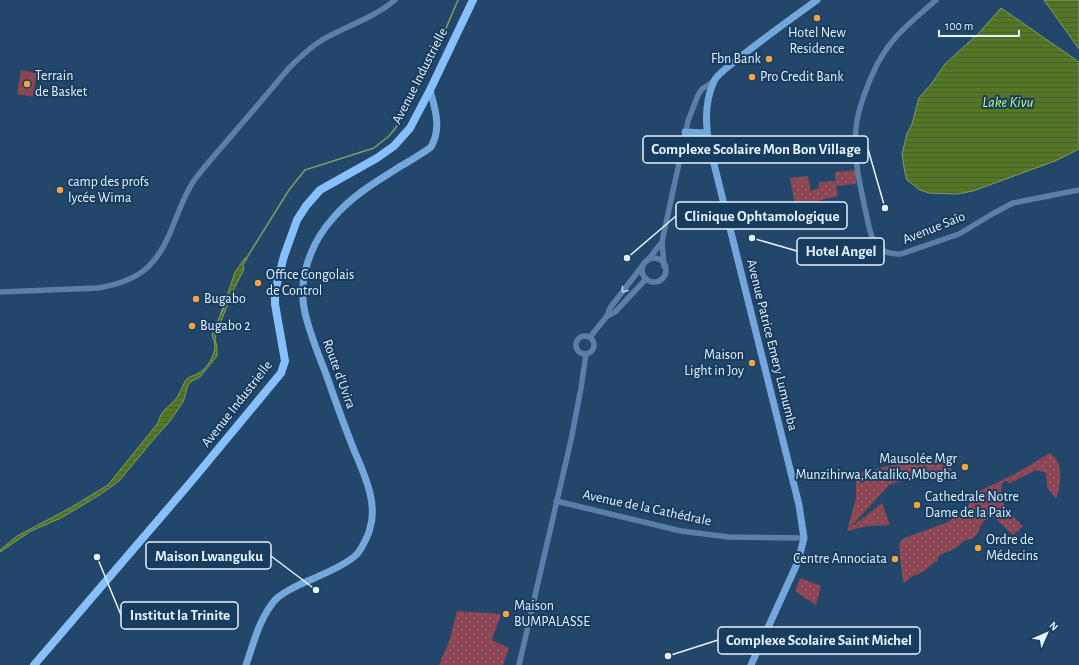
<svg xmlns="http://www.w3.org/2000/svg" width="1079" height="665" font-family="'Alegreya Sans',sans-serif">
  <defs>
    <pattern id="grass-dots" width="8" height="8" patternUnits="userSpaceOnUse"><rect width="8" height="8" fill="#8c4552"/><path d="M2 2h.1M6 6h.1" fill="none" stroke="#9c606c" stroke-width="1.8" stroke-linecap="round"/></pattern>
    <pattern id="water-rules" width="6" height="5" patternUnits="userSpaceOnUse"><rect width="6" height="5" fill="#547822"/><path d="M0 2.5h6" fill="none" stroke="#4c5e39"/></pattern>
  </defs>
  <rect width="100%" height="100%" fill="#22476a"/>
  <g fill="url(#grass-dots)">
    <polygon points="856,170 856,184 836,186 838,196 824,199 796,211 790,178 808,176 811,191 819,188 819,182 835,181 835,172"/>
    <path d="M1050,453c2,2 6,5 7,7 6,12 3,27 -1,39l-9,-12 -1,-14 -10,-3 -26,13 -5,-2 -3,2c-4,21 7,30 21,43l-10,9 -19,-18c-17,3 -11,14 -21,21 -3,2 -6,1 -9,3 -3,1 -4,5 -7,6 -6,4 -13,5 -19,10v4l-3,1 -12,10 -10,4 -9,7 -1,-1 -4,-36 3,-7 46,-17 20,-16 7,-13 38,-18z"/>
    <polygon points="962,456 951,464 951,475 961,482 941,477 934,472 924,472 889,485 850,528 882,503 890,525 868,526 847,531 856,498 856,481 862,472 902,463"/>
    <polygon points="800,578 821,586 816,605 795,591"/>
    <polygon points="457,611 501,614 492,640 509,648 503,665 439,665 450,639"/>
  </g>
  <polygon fill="#8c4552" points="21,70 37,73 33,97 17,94"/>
  <g fill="url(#water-rules)" stroke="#809d64">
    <polygon points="1044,0 1079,0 1079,49"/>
    <polygon points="1001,8 1079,62 1079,149 1055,161 973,191 957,194 929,193 920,190 907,180 905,173 902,154 907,134 912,124 919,98 932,83 945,64 978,34"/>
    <path d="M245,258l2,1 -4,6 1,4 -11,22 -17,43 -1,5 2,8v9l-17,21 -8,4 -4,4 -5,17 -13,19 -17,19 -34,41 -18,13 -40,24 -30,13 -31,21v-2l17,-14 53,-28 38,-23 50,-62c4,-16 12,-15 20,-27 3,-5 5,-12 8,-16 4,-5 7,-3 11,-6 10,-5 17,-17 18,-27 0,-4 -2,-9 -3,-12l10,-24 13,-39z"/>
  </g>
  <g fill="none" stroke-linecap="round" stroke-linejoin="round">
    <g stroke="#809d64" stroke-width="1.5">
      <polyline points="246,259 289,190 305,170 374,148 389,136 397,126 432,61 458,0"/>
      <polyline points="221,313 225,304"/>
    </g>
    <g stroke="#5a80a7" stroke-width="5.5">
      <path d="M936,0c-27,24 -48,39 -63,73 -8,18 -15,36 -17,55 -3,29 4,57 10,85 2,9 4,24 10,31 7,9 15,10 25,10l58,-20 35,-21 19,-10 66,-13"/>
      <circle cx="654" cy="270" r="12"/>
      <polyline points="648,260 662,242"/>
      <polyline points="664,266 662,242 688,121 698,95 702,89 714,81"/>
      <path d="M0,292l98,-4c18,-3 36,-8 50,-21 24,-23 27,-57 45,-85 10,-14 22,-27 33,-40 21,-24 42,-49 63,-74 10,-10 20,-20 33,-28 24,-14 52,-22 73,-40"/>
      <polyline points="607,316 615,312 646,279"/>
      <circle cx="585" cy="345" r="9"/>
      <polyline points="590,337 607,316 610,308 643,265"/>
      <polyline points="556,501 681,531 729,537 804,538"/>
      <polyline points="519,665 571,440 581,388 586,354"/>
    </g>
    <g stroke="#74a7db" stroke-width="7">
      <polyline points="685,132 707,133"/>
      <path d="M246,665c8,-23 13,-46 29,-65 8,-8 18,-12 28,-17 14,-6 44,-18 54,-29 4,-4 12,-20 13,-26 8,-26 -6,-54 -16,-78 -10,-25 -19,-50 -28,-76 -8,-20 -16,-40 -21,-61 -8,-34 6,-71 29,-96 19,-22 43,-36 67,-51 10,-6 21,-12 30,-19 11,-19 4,-38 -1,-57"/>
      <path d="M751,665l45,-99 5,-16 3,-12 -5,-33 -90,-361c-4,-21 -4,-43 5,-63 5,-9 17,-16 25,-23 25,-20 52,-39 78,-58"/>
    </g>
    <polyline stroke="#86c1fd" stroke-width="8" points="34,665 190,483 281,373 285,361 275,304 275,291 284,256 297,220 306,206 320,190 377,158 394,146 410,128 430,90 473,0"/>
  </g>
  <defs><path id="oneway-chevron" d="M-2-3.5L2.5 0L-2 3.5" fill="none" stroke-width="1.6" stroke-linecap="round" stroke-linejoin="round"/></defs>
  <use stroke="#bbd0e5" href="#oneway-chevron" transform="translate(624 290) rotate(128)"/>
  <g fill="#f2a541" stroke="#173c5e" stroke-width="1.5">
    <circle cx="817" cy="18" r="4"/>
    <circle cx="769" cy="59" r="4"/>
    <circle cx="752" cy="77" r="4"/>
    <circle cx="27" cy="84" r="4"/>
    <circle cx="60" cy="190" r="4"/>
    <circle cx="258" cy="283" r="4"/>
    <circle cx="196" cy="299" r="4"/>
    <circle cx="192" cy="326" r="4"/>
    <circle cx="752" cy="363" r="4"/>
    <circle cx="965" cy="467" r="4"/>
    <circle cx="917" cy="505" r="4"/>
    <circle cx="978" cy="548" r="4"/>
    <circle cx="895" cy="559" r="4"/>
    <circle cx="506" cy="614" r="4"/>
  </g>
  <g text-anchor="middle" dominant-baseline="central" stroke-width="4" stroke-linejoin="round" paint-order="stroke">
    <g font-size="14" fill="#e5f2ff" stroke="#173c5e" text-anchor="start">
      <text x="817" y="33" text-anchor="middle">Hotel New<tspan x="817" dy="16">Residence</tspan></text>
      <text x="761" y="59" text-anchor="end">Fbn Bank</text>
      <text x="35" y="76">Terrain<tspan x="35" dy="16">de Basket</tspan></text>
      <text x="760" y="77">Pro Credit Bank</text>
      <text x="68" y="182">camp des profs<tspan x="68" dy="16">lycée Wima</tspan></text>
      <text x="266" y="275">Office Congolais<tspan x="266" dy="16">de Control</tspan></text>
      <text x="204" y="299">Bugabo</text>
      <text x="200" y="326">Bugabo 2</text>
      <text x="744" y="355" text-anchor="end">Maison<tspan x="744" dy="16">Light in Joy</tspan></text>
      <text x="957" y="459" text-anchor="end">Mausolée Mgr<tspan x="957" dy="16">Munzihirwa,Kataliko,Mbogha</tspan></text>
      <text x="925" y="497">Cathedrale Notre<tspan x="925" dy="16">Dame de la Paix</tspan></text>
      <text x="986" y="540">Ordre de<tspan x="986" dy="16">Médecins</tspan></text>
      <text x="887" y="559" text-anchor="end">Centre Annociata</text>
      <text x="514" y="606">Maison<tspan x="514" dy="16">BUMPALASSE</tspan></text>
    </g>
    <g font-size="14" fill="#e5f2ff" stroke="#173c5e">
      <text transform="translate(420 76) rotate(-63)">Avenue Industrielle</text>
      <text transform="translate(934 228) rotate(-22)">Avenue Saïo</text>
      <text transform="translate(772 345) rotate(76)">Avenue Patrice Emery Lumumba</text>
      <text transform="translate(339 374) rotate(70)">Route d'Uvira</text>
      <text transform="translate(237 404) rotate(-52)">Avenue Industrielle</text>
      <text transform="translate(647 508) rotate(12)">Avenue de la Cathédrale</text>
    </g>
    <g font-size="15" font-style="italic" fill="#c1f585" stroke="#173c5e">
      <text x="1008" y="102">Lake Kivu</text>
    </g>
  </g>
  <path fill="none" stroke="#e5f2ff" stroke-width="1.5" d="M885 208L868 149M627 258L676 216M752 238L797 251M316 590L271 556M97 557L121 615M668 656L718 640"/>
  <g fill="#e5f2ff" stroke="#173c5e" stroke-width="1.5">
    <circle cx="885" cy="208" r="4"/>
    <circle cx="627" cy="258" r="4"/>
    <circle cx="752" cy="238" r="4"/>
    <circle cx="316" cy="590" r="4"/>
    <circle cx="97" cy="557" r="4"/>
    <circle cx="668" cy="656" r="4"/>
  </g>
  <g fill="#173c5e" stroke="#e5f2ff" stroke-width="1.5">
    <rect x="643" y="136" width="225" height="27" rx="4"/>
    <rect x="676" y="202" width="171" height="27" rx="4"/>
    <rect x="797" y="238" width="87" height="27" rx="4"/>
    <rect x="146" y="542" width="125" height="27" rx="4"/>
    <rect x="121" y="602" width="117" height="27" rx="4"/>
    <rect x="718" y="627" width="202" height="27" rx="4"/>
  </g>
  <g font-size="15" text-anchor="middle" font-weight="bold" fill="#e5f2ff">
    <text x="756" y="154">Complexe Scolaire Mon Bon Village</text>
    <text x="762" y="221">Clinique Ophtamologique</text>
    <text x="841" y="256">Hotel Angel</text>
    <text x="209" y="561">Maison Lwanguku</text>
    <text x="180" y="620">Institut la Trinite</text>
    <text x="819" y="645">Complexe Scolaire Saint Michel</text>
  </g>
  <g transform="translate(1047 633) rotate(45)" stroke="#173c5e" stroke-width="3" paint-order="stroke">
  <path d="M0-3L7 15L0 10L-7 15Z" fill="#e5f2ff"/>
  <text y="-6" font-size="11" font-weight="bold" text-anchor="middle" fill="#e5f2ff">N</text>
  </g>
  <path d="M939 30v6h80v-6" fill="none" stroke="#e5f2ff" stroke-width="2"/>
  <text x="945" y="30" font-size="12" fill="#e5f2ff" stroke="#173c5e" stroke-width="3" paint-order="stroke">100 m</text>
</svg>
